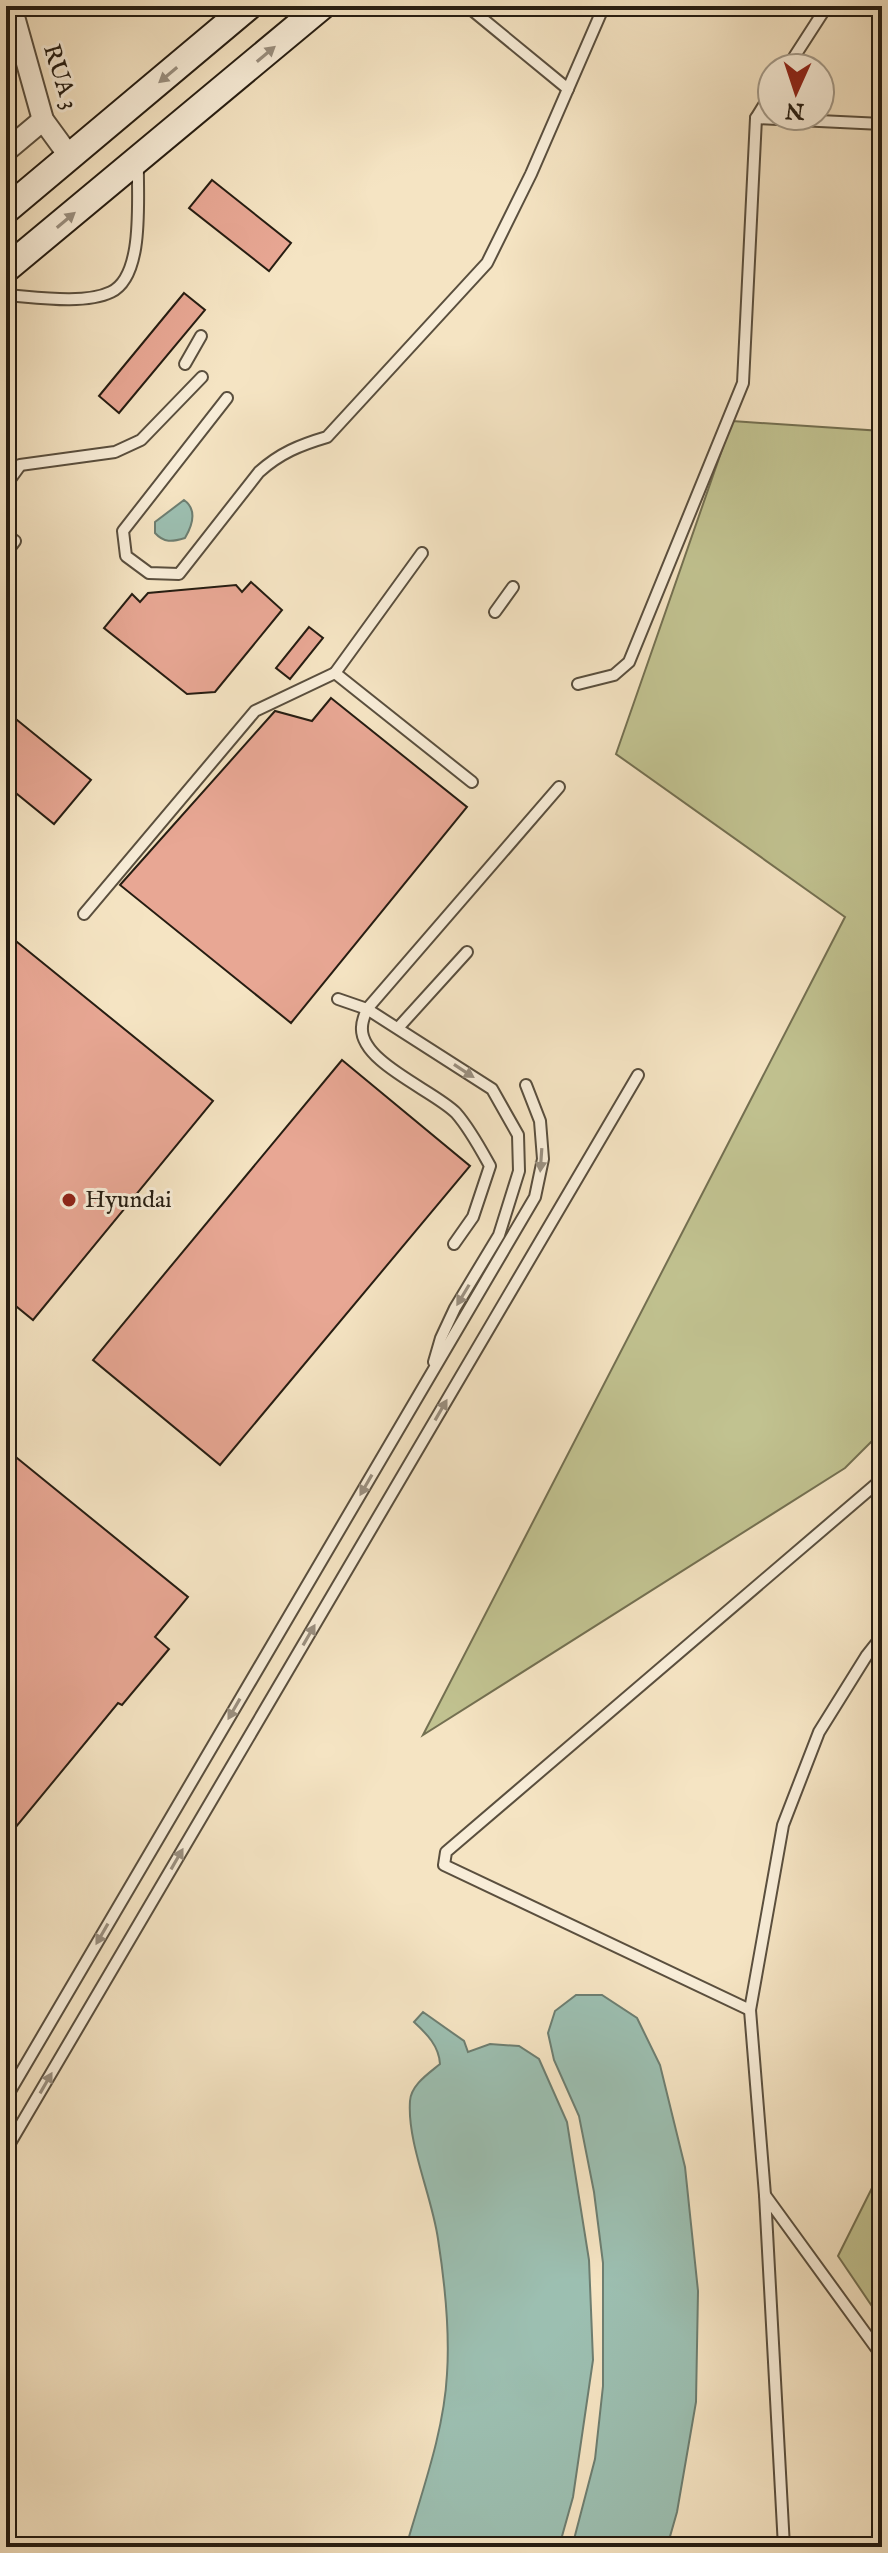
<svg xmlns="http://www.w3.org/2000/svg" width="888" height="2553" font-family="'IM FELL English',serif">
  <rect width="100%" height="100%" fill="#f5e4c3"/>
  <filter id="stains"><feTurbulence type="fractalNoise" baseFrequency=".0025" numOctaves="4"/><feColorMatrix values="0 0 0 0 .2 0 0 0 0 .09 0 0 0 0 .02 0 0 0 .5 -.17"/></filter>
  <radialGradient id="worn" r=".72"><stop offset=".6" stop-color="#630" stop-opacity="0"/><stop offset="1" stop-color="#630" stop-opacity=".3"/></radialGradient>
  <g fill="#c1c290" stroke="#747051" stroke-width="2">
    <polygon points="732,421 882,431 882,1431 845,1468 423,1735 845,917 616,754"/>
    <polygon points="882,2168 882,2321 838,2256"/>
  </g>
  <g fill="#9cbfb1" stroke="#6d7e71" stroke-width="2">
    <path d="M184,500c14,10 8,26 1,38 -13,4 -21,5 -30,-5v-11z"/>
    <polygon points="576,1995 602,1995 637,2018 660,2065 685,2167 698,2291 696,2402 677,2512 667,2547 572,2547 595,2459 603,2386 603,2263 594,2192 579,2116 554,2060 548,2033 555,2011"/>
    <path d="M423,2012l41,29 4,11 22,-8 29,2 20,13 28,63 22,138 4,100 -20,137 -14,50h-153c16,-56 38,-115 41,-173 3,-45 -2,-90 -9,-135 -6,-43 -31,-96 -28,-138 1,-16 18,-27 30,-37 -1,-18 -13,-30 -26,-42z"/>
  </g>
  <g fill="#e8a794" stroke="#261d12" stroke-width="2">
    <polygon points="212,180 291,243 269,271 189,208"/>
    <polygon points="184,293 205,310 119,413 99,396"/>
    <polygon points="251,582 282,610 215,692 187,694 104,628 132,594 140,602 148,593 236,585 242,592"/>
    <polygon points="309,627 323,638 290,679 276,668"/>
    <polygon points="331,698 467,807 291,1023 120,885 275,711 312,721"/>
    <polygon points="6,711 91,780 54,824 6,785"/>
    <polygon points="6,933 213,1101 33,1320 6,1298"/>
    <polygon points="342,1060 470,1166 220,1465 93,1360"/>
    <polygon points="17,1458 188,1597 155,1637 169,1649 122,1705 118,1703 6,1839 6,1471"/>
  </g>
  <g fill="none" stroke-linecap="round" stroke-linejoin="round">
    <g stroke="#5a4f3e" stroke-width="14">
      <g id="service">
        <polyline points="467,6 568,89"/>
        <polyline points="787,68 827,6"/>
        <polyline points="756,118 882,124"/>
        <path d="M6,295c29,2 78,10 105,-3 34,-16 26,-95 27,-128"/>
        <polyline points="185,364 201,336"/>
        <path d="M227,398l-104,133 3,25 23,17 30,1 80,-102c21,-19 41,-27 68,-35l160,-174 44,-89 73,-168"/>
        <polyline points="6,470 20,465 115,452 141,440 202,377"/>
        <polyline points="6,485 19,467"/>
        <polyline points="6,535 15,541 6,553"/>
        <polyline points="495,612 513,587"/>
        <polyline points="335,673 422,553"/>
        <polyline points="578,684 614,675 629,662 743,383 756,118 772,92"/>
        <polyline points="84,914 255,711 335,673 472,782"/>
        <polyline points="338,999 367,1009 492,1089 518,1135 519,1171 499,1235 455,1308 441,1338 434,1362"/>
        <polyline points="398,1028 467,952"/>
        <path d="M454,1244l19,-27 17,-51c-10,-18 -20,-37 -34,-53 -21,-22 -97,-51 -94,-86 0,-6 3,-13 5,-18l192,-222"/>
        <polyline points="882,1479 446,1852 444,1865 750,2010 783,1825 819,1732 867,1655 882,1636"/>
        <polyline points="750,2010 765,2195"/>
        <polyline points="6,2098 535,1197 543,1159 540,1121 526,1085"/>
        <polyline points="6,2150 638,1075"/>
        <polyline points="784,2547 765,2195 882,2356"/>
      </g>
    </g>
    <g stroke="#5a4f3e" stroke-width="24">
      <g id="minor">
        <polyline points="11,6 43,120 70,157"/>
        <polyline points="6,151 43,120"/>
      </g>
    </g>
    <g stroke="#261d12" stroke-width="30">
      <g id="secondary">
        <polyline points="6,210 249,6"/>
        <polyline points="6,269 322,6"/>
      </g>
    </g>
    <use href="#service" stroke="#f8edd8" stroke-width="10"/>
    <use href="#minor" stroke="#f8edd8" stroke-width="20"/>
    <use href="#secondary" stroke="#f8edd8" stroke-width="26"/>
  </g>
  <defs><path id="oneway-solid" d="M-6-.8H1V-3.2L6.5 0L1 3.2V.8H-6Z" transform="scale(2)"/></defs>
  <g fill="#9a8f7f">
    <use href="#oneway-solid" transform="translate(266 54) rotate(-40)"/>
    <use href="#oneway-solid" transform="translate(168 75) rotate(140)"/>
    <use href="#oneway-solid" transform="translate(66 220) rotate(-40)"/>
    <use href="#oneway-solid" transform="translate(464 1071) rotate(33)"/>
    <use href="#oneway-solid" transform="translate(541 1160) rotate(94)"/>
    <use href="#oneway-solid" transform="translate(463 1295) rotate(121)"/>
    <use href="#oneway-solid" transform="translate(441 1410) rotate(-60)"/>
    <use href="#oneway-solid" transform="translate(366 1485) rotate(120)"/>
    <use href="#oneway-solid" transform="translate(309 1635) rotate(-60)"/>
    <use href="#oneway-solid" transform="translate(234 1709) rotate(120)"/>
    <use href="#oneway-solid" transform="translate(177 1859) rotate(-60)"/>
    <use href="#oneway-solid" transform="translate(102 1934) rotate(120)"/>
    <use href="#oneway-solid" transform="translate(46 2083) rotate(-60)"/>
  </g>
  <circle fill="#8f2418" stroke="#f8edd8" stroke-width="3" cx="69" cy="1200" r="8"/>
  <g text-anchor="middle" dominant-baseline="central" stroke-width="6" stroke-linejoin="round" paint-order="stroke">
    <g font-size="24" fill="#261d12" stroke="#f8edd8">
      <text transform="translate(60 77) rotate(72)">RUA 3</text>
    </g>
    <g font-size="24" fill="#261d12" stroke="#f8edd8" text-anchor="start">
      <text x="85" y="1200">Hyundai</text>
    </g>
  </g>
  <rect width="888" height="2553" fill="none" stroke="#f5e4c3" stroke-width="32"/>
  <rect x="8" y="8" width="872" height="2537" fill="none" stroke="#261d12" stroke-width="4"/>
  <rect x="16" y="16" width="856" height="2521" fill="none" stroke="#261d12" stroke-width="2"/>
  <g transform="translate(796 92) rotate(183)"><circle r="38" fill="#f8edd8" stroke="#a49a89" stroke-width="2"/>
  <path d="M0-6L14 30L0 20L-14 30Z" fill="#8f2418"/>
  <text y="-12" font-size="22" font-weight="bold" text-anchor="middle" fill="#261d12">N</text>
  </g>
  <rect width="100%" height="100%" filter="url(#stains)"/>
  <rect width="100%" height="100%" fill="url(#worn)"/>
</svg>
